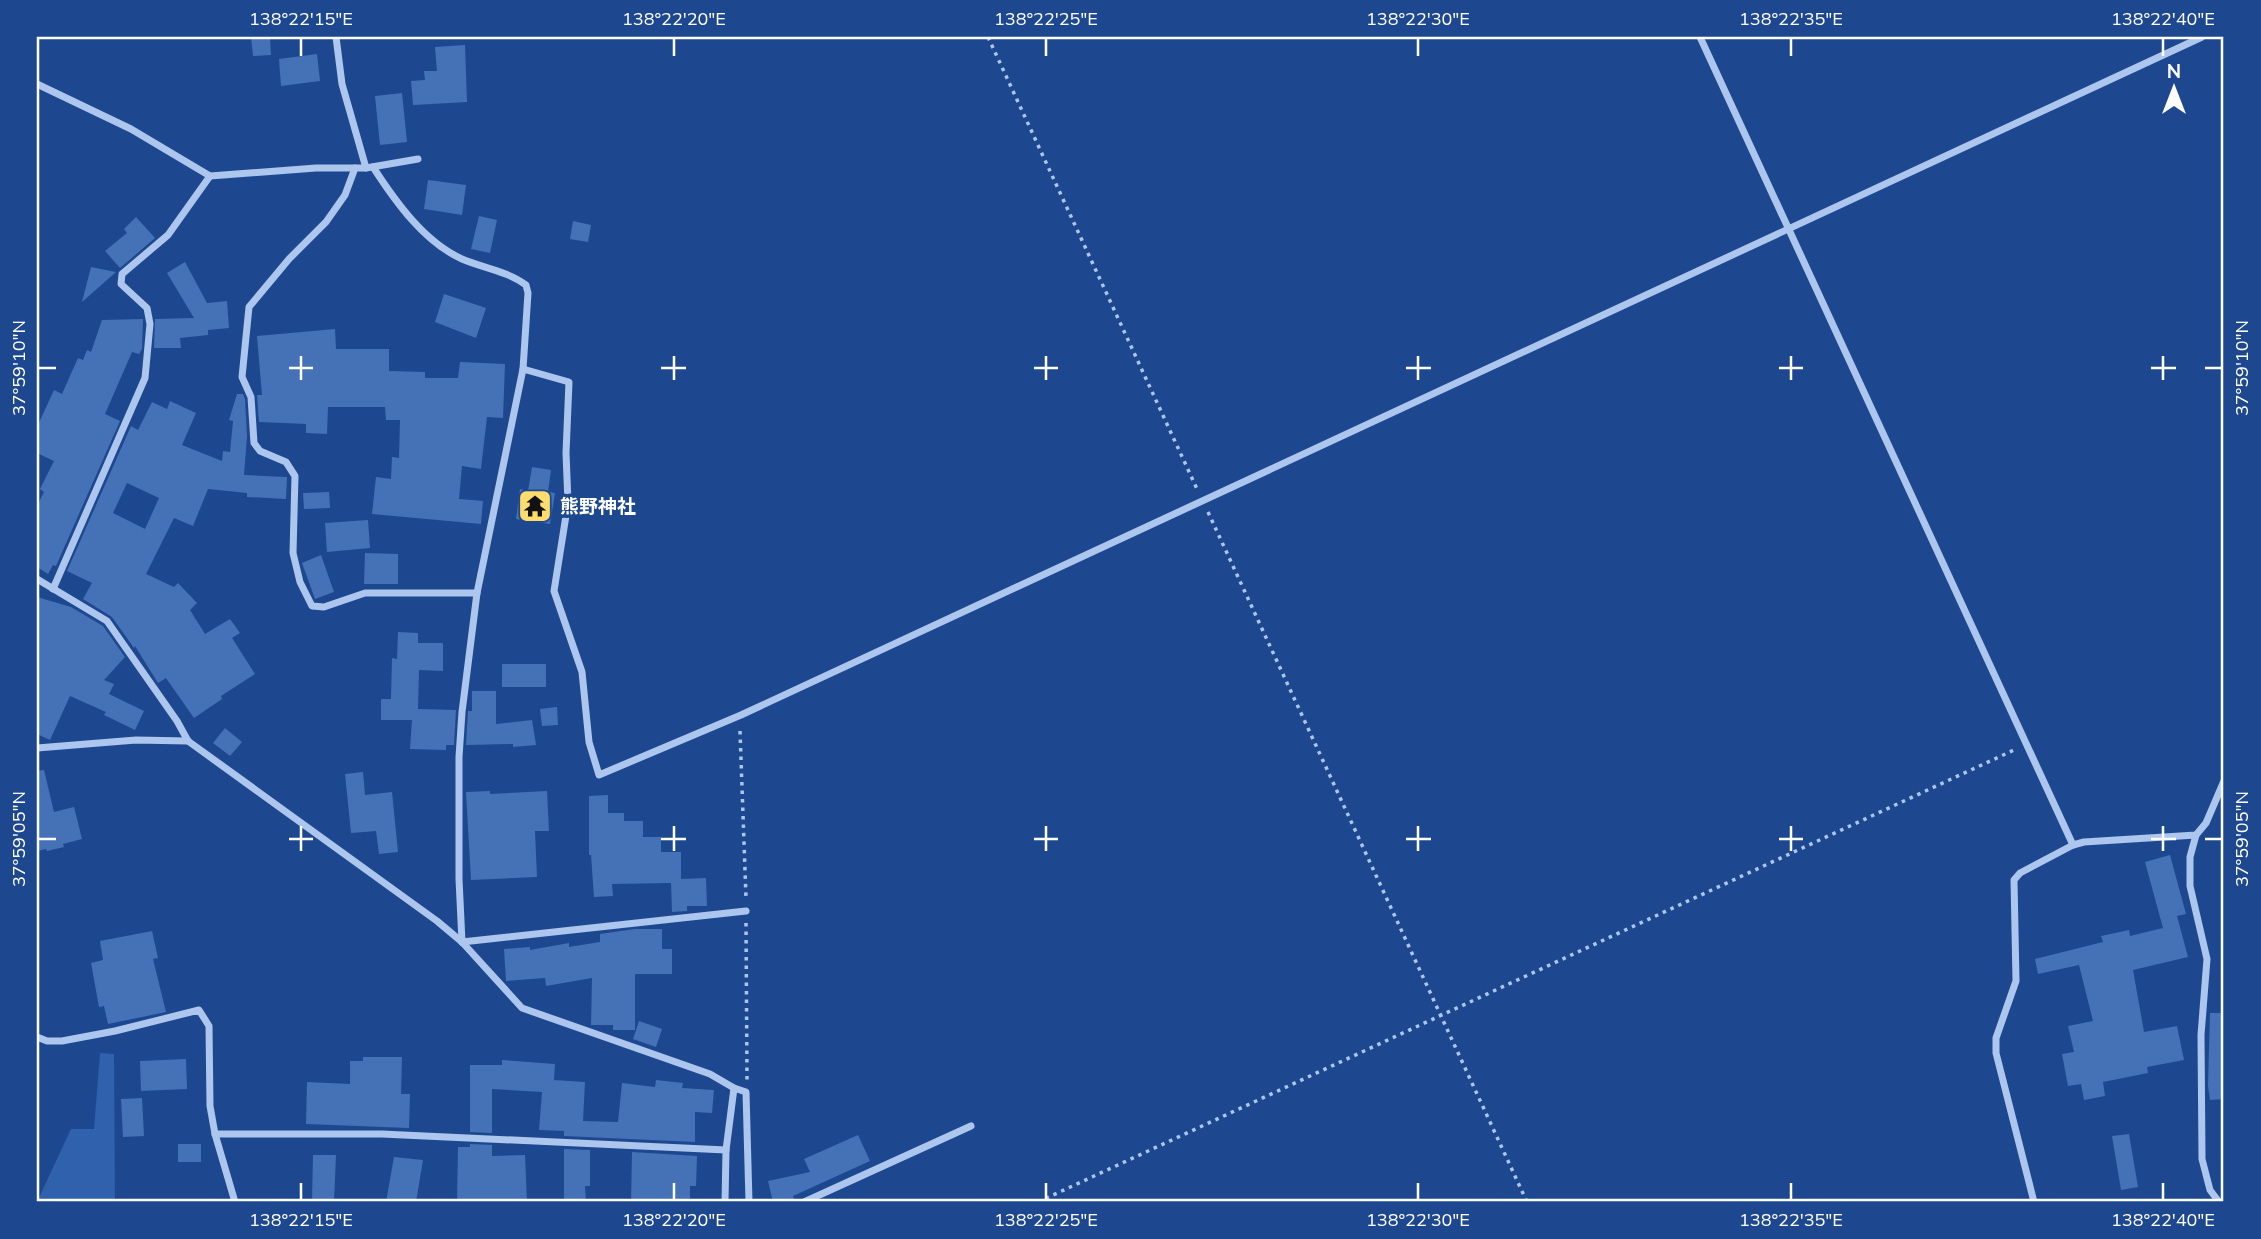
<svg xmlns="http://www.w3.org/2000/svg" width="2261" height="1239" font-family="Mulish,'Noto Sans JP',sans-serif">
  <rect width="100%" height="100%" fill="#1d4890"/>
  <polygon fill="#3061ad" points="100,1053 114,1054 115,1202 37,1202 71,1129 94,1129"/>
  <g fill="#4571b7" fill-rule="evenodd">
    <polygon points="251,37 270,37 271,55 253,56"/>
    <polygon points="465,45 467,102 413,105 411,81 425,80 424,71 437,71 435,47"/>
    <polygon points="317,54 320,81 281,86 279,59"/>
    <polygon points="402,93 407,142 380,145 375,96"/>
    <polygon points="428,180 466,185 462,215 424,209"/>
    <polygon points="479,216 497,220 490,253 471,249"/>
    <polygon points="136,217 155,238 120,268 105,251 127,233 124,229"/>
    <polygon points="573,221 591,225 588,242 570,239"/>
    <polygon points="185,262 207,303 227,301 229,328 208,330 208,335 180,338 181,348 154,348 155,319 194,318 167,273"/>
    <polygon points="91,267 116,272 82,302"/>
    <polygon points="444,294 486,308 476,338 435,322"/>
    <polygon points="143,319 142,349 139,354 132,352 105,414 120,421 56,566 53,565 48,574 37,567 37,506 44,492 40,489 54,461 37,453 37,427 54,390 62,394 78,358 83,360 87,350 91,352 102,320"/>
    <polygon points="335,329 336,349 389,349 389,371 425,372 425,378 458,378 460,362 505,364 503,418 487,417 481,469 462,466 459,499 483,501 481,524 372,514 376,477 391,479 392,457 399,458 400,420 386,420 385,407 328,407 327,434 306,433 306,424 259,422 257,395 262,395 257,336"/>
    <path d="M237,394h6l2,5 2,37 -3,39 43,2 -1,22 -39,-2v-4l-39,-4 -15,37 -19,-8 -28,56 28,13 4,-4 19,20 -7,7 15,24 25,-15 10,14 -8,5 23,36 -34,22 1,3 -28,19 -28,-40 -8,5 -23,-37 -1,2 -22,-31 -29,-18 9,-16 -25,-12 64,-145 7,4 14,-28 15,7 3,-8 26,12 -14,32 40,16 1,-10 7,1 3,-31 -4,-1zM127,483l32,15 -14,31 -32,-16z"/>
    <polygon points="532,467 551,470 548,492 555,493 550,524 516,519 520,489 528,491"/>
    <polygon points="329,492 330,508 304,509 303,493"/>
    <polygon points="368,520 370,548 327,552 325,523"/>
    <polygon points="365,553 398,554 398,584 364,584"/>
    <polygon points="321,555 334,592 315,599 302,563"/>
    <polygon points="37,597 71,607 103,626 125,657 104,680 114,684 109,694 144,711 135,730 104,715 106,712 70,696 50,740 37,734"/>
    <polygon points="398,632 418,633 418,643 443,643 443,671 419,670 418,709 456,710 454,745 446,745 446,750 410,749 412,720 381,720 381,699 391,699 392,658 397,659"/>
    <rect x="502" y="664" width="44" height="23"/>
    <polygon points="472,691 496,691 496,724 532,720 536,745 513,747 513,744 466,745 468,711 472,711"/>
    <polygon points="557,707 558,725 542,726 540,709"/>
    <polygon points="225,728 242,742 230,756 213,743"/>
    <polygon points="44,770 54,812 74,807 82,839 63,844 64,847 47,851 46,849 37,851 37,771"/>
    <polygon points="363,772 365,795 392,792 398,852 379,854 376,831 351,833 345,774"/>
    <polygon points="490,791 490,794 547,791 549,831 535,831 537,877 471,880 466,792"/>
    <polygon points="608,795 608,813 624,813 624,821 643,821 643,837 661,837 661,852 681,852 681,879 706,878 707,906 687,906 687,911 672,912 671,883 612,884 613,896 594,897 591,855 589,855 589,796"/>
    <polygon points="2170,855 2186,914 2177,916 2188,957 2133,970 2144,1032 2177,1026 2184,1060 2147,1067 2148,1073 2103,1082 2105,1096 2084,1100 2081,1084 2068,1086 2062,1054 2074,1052 2068,1026 2093,1021 2079,965 2038,974 2035,959 2103,942 2101,936 2129,930 2130,936 2163,928 2145,862"/>
    <polygon points="635,929 662,929 662,949 672,949 672,974 635,974 635,1030 613,1030 613,1025 591,1025 592,978 546,986 545,978 506,981 504,949 530,947 530,950 569,943 569,947 600,942 600,934"/>
    <polygon points="152,931 158,958 153,959 166,1012 108,1024 104,1006 99,1007 91,963 103,960 100,941"/>
    <polygon points="2210,1013 2224,1013 2224,1099 2210,1100 2208,1086"/>
    <polygon points="639,1021 662,1029 656,1047 633,1039"/>
    <polygon points="363,1057 402,1057 401,1094 410,1094 409,1128 306,1124 307,1082 350,1084 350,1061 363,1061"/>
    <polygon points="186,1059 187,1089 141,1091 140,1061"/>
    <polygon points="502,1060 555,1064 554,1080 585,1082 583,1121 618,1122 622,1083 655,1087 656,1080 683,1083 682,1088 714,1090 712,1113 695,1112 695,1142 564,1136 564,1131 539,1130 542,1092 492,1089 492,1133 470,1132 470,1065 502,1065"/>
    <polygon points="142,1098 144,1136 123,1137 121,1099"/>
    <polygon points="2129,1134 2138,1187 2121,1190 2112,1136"/>
    <polygon points="858,1135 870,1161 793,1196 795,1202 773,1202 768,1181 810,1172 804,1159"/>
    <rect x="178" y="1144" width="23" height="18"/>
    <polygon points="470,1144 492,1145 492,1156 525,1155 527,1202 457,1202 458,1147 470,1147"/>
    <polygon points="564,1149 590,1150 590,1186 585,1186 586,1202 564,1202"/>
    <polygon points="632,1152 697,1156 696,1186 690,1186 690,1201 631,1202"/>
    <polygon points="313,1155 336,1155 334,1202 312,1202"/>
    <polygon points="394,1157 423,1160 416,1202 386,1202"/>
  </g>
  <g fill="none" stroke-linecap="round" stroke-linejoin="round">
    <g stroke="#acc6ed" stroke-width="3.5" stroke-dasharray="3.5 5" stroke-linecap="butt">
      <polyline points="988,37 1197,489"/>
      <polyline points="1208,512 1527,1202"/>
      <polyline points="740,731 746,898"/>
      <polyline points="746,923 747,1080"/>
      <polyline points="1038,1202 2014,750"/>
    </g>
    <g stroke="#acc6ed" stroke-width="7">
      <polyline points="336,37 342,84 366,168"/>
      <polyline points="1700,37 2073,845"/>
      <polyline points="37,84 131,129 210,176 316,168 366,168 418,159"/>
      <path d="M373,167c22,34 51,75 89,92 21,9 45,12 64,26l2,8 -5,76 -46,224 -15,119 -3,45v122l3,63"/>
      <polyline points="355,168 345,195 326,222 289,259 249,307 242,377 251,397 254,443 260,451 286,462 295,476 293,553 300,582 312,606 324,607 365,593 477,593"/>
      <polyline points="523,369 569,382 566,453 568,503 554,591 582,672 589,742 599,775 741,715 2202,37"/>
      <polyline points="37,579 107,621 177,721 188,741 437,921 462,942 522,1008 710,1074 734,1088 746,1092 749,1202"/>
      <polyline points="53,589 145,378 150,324 147,308 121,284 122,274 168,235 210,176"/>
      <polyline points="37,748 136,740 188,741"/>
      <polyline points="2196,835 2190,857 2190,886 2207,959 2201,1035 2202,1159 2210,1190 2219,1202"/>
      <polyline points="462,942 746,911"/>
      <polyline points="37,1037 47,1041 62,1041 115,1031 199,1010 209,1026 210,1106 215,1134 235,1202"/>
      <polyline points="215,1134 382,1134 726,1150"/>
      <polyline points="725,1202 726,1150 734,1088"/>
      <polyline points="804,1202 971,1126"/>
      <polyline points="2034,1202 1996,1053 1996,1038 2016,981 2014,880 2020,873 2073,845 2084,842 2196,835 2206,823 2224,781"/>
    </g>
  </g>
  <path fill="none" stroke="#fff" stroke-width="2.5" d="M301,38v18M674,38v18M1046,38v18M1418,38v18M1791,38v18M2163,38v18M301,356v24M674,356v24M1046,356v24M1418,356v24M1791,356v24M2163,356v24M38,368h18M289,368h24M661,368h25M1034,368h24M1406,368h25M1779,368h24M2151,368h25M2205,368h17M301,826v25M674,826v25M1046,826v25M1418,826v25M1791,826v25M2163,826v25M38,839h18M289,839h24M661,839h25M1034,839h24M1406,839h25M1779,839h24M2151,839h25M2205,839h17M301,1183v17M674,1183v17M1046,1183v17M1418,1183v17M1791,1183v17M2163,1183v17"/>
  <defs>
    <g id="temple-square" transform="scale(1.75)"><rect x="-9" y="-9" width="18" height="18" rx="4" fill="#fddc6b" stroke="#1d4890"/><path d="M0-6L5-2H3V0L6.5 2.5H4V6H1.5V3h-3V6H-4V2.5H-6.5L-3 0V-2H-5Z" fill="#111"/></g>
  </defs>
  <g fill-rule="evenodd">
    <use href="#temple-square" x="535" y="506"/>
  </g>
  <g text-anchor="middle" dominant-baseline="central" stroke-width="7" stroke-linejoin="round" paint-order="stroke">
    <g font-size="19" font-weight="bold" fill="#fff" stroke="#1d4890" text-anchor="start">
      <text x="560" y="506">熊野神社</text>
    </g>
  </g>
  <rect width="2261" height="1239" fill="none" stroke="#1d4890" stroke-width="77"/>
  <g transform="translate(2174 88)" stroke="#1d4890" stroke-width="5" paint-order="stroke">
  <path d="M0-5L12 26L0 18L-12 26Z" fill="#ffffff"/>
  <text y="-10" font-size="19" font-weight="bold" text-anchor="middle" fill="#ffffff">N</text>
  </g>
  <rect x="38" y="38" width="2184" height="1162" fill="none" stroke="#fff" stroke-width="2.5"/>
  <g font-size="18" text-anchor="middle" fill="#fff">
    <text x="301" y="25">138°22'15"E</text>
    <text x="674" y="25">138°22'20"E</text>
    <text x="1046" y="25">138°22'25"E</text>
    <text x="1418" y="25">138°22'30"E</text>
    <text x="1791" y="25">138°22'35"E</text>
    <text x="2163" y="25">138°22'40"E</text>
    <text transform="translate(19 368) rotate(-90)" y="6">37°59'10"N</text>
    <text transform="translate(2242 368) rotate(-90)" y="6">37°59'10"N</text>
    <text transform="translate(19 839) rotate(-90)" y="6">37°59'05"N</text>
    <text transform="translate(2242 839) rotate(-90)" y="6">37°59'05"N</text>
    <text x="301" y="1226">138°22'15"E</text>
    <text x="674" y="1226">138°22'20"E</text>
    <text x="1046" y="1226">138°22'25"E</text>
    <text x="1418" y="1226">138°22'30"E</text>
    <text x="1791" y="1226">138°22'35"E</text>
    <text x="2163" y="1226">138°22'40"E</text>
  </g>
</svg>
